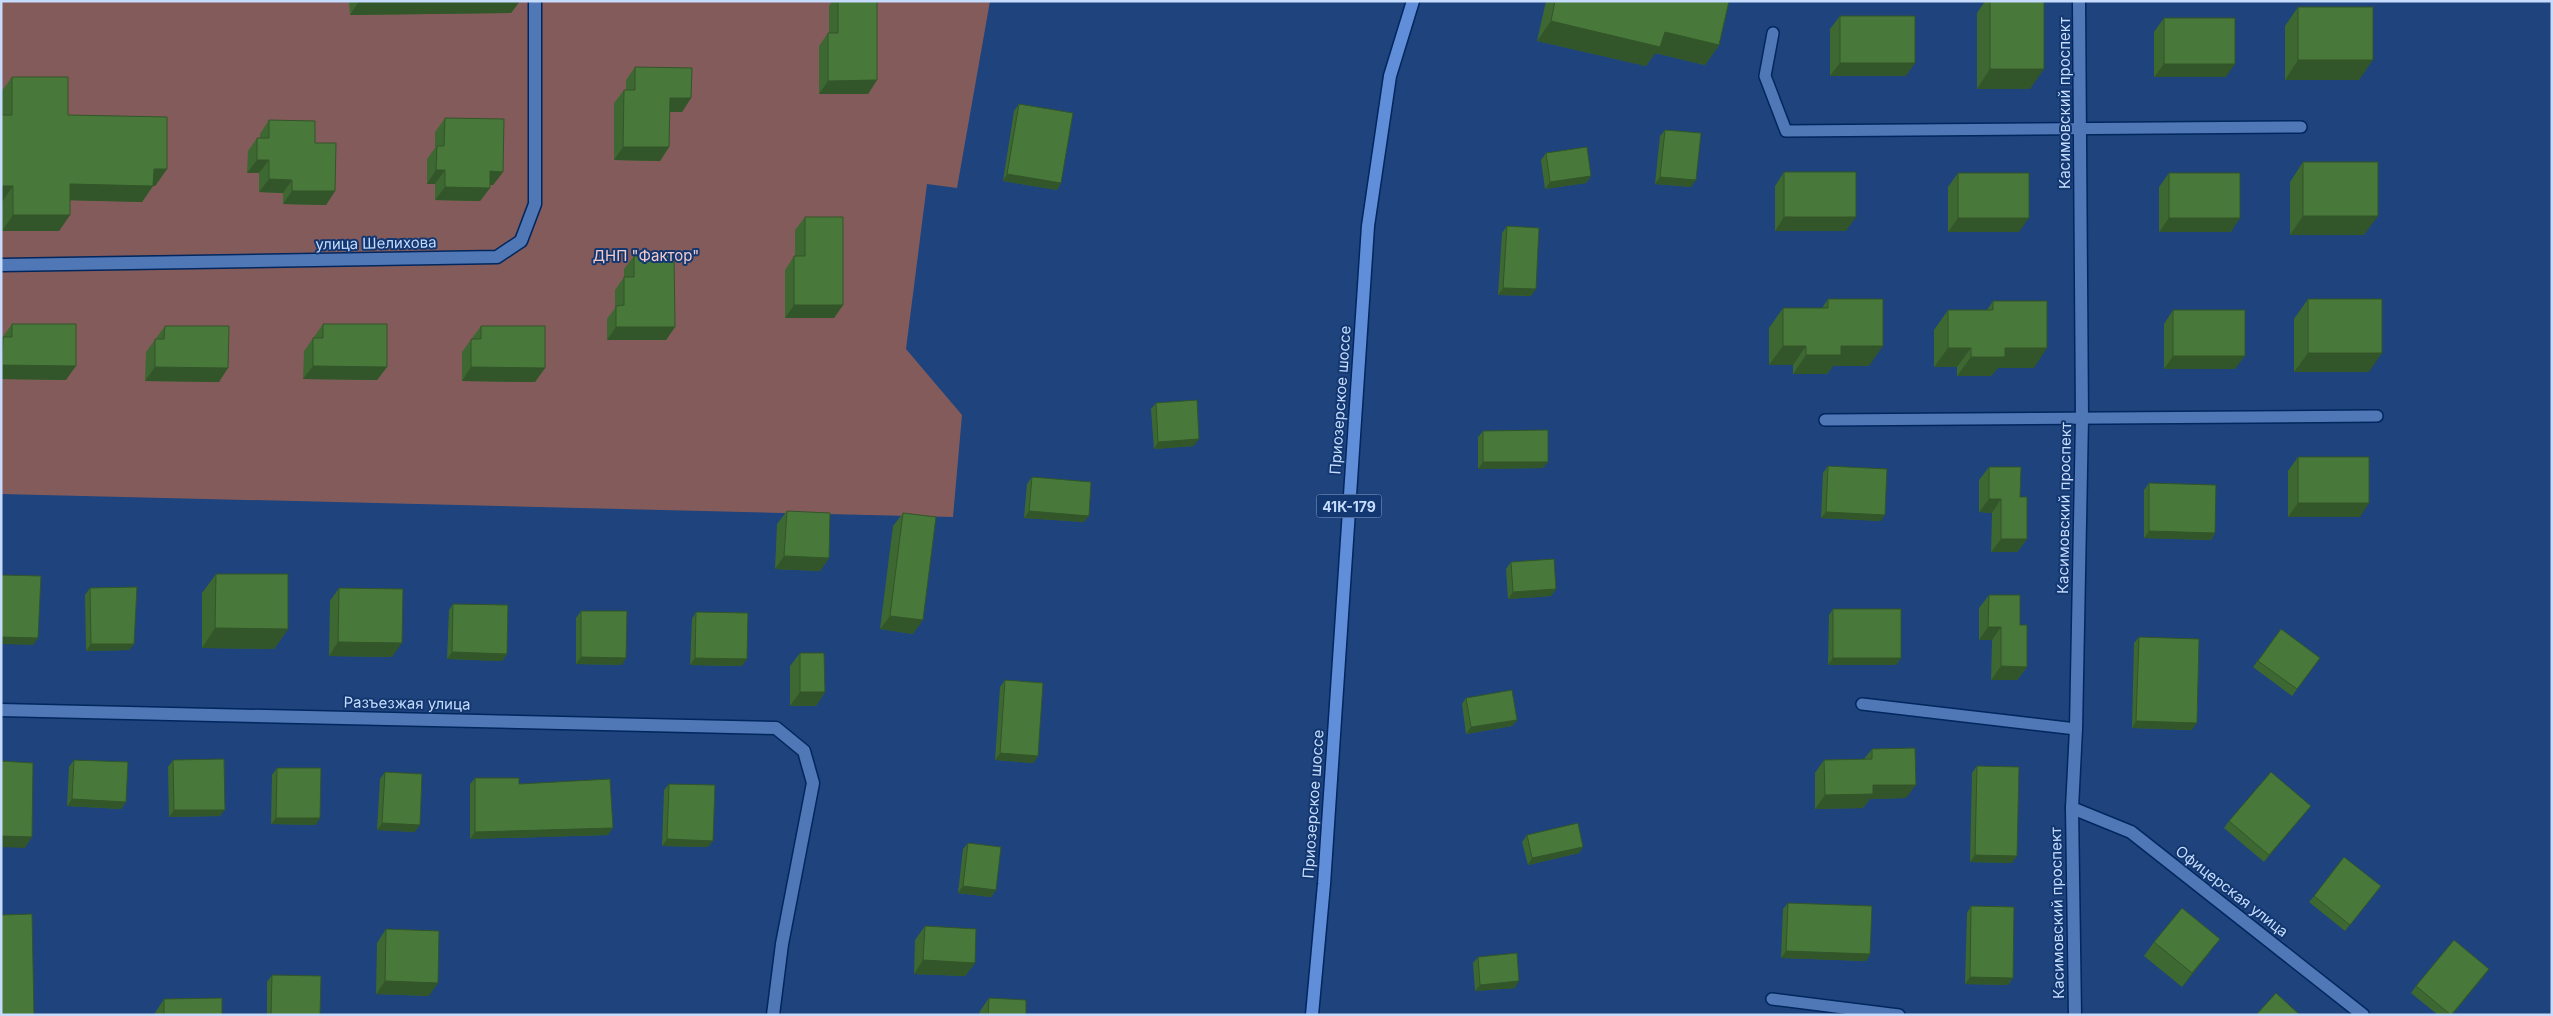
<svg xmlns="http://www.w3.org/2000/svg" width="2553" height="1016" font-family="Inter,sans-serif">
  <rect width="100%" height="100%" fill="#1e437d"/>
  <polygon fill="#845b5b" points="1,1 990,1 957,188 927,184 906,349 962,415 953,517 1,494"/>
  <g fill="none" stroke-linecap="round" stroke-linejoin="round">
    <g stroke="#02275e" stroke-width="14">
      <g id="lane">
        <polyline points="1773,33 1765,76 1786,131 2301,127"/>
        <polyline points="1825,420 2377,416"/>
        <polyline points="1862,704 2076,729"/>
        <polyline points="1772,999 1899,1015"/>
      </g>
    </g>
    <g stroke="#02275e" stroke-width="15">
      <g id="street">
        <polyline points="1,265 497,257 521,241 535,204 535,1"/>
        <polyline points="1,710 776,728 804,751 813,783 782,944 773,1015"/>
        <polyline points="2072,808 2131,832 2363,1015"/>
        <polyline points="2075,1015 2072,808 2076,729 2082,418 2079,1"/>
      </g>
    </g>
    <g stroke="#02275e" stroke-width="15">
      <polyline id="primary" points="1312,1015 1324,884 1368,226 1390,76 1413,1"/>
    </g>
    <use href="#lane" stroke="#5077b6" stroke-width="11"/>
    <use href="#street" stroke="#5077b6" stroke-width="12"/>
    <use href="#primary" stroke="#608ed9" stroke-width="12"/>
  </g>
  <g fill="#3e6832">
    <polygon points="349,1 520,1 511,13 350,15"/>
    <polygon points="832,1 877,1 877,80 868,94 819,94 819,46 828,33 829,33 829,6"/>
    <polygon points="1546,1 1729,1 1719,45 1705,65 1655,53 1646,66 1537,41"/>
    <polygon points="1985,1 2044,1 2030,89 1977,89 1977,13"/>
    <polygon points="2298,7 2359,80 2285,80 2285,26"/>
    <polygon points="1840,16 1906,76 1830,76 1830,29"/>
    <polygon points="2164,18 2226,77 2154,77 2154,32"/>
    <polygon points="635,67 691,98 682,112 670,112 669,147 660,161 614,160 614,103 624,90 626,90 626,80"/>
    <polygon points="12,77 68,115 167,169 155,186 153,186 142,202 70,200 70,215 59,231 2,231 1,92"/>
    <polygon points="1019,104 1061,183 1057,190 1003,181 1014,111"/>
    <polygon points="445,118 503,172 493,185 490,185 490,188 480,201 435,200 435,184 427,184 427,159 435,148 435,132"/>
    <polygon points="269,120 315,143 335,191 326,205 283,204 283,193 259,192 259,173 247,173 248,151 257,138 260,138 260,134"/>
    <polygon points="1665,130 1691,187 1655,184 1660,136"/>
    <polygon points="1546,153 1591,176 1586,183 1545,189 1541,160"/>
    <polygon points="2303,162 2364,235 2290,235 2290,182"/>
    <polygon points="1784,172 1846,231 1775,231 1775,186"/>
    <polygon points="1958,173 2019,232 1948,232 1948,187"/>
    <polygon points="2169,173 2231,232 2159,232 2159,187"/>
    <polygon points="805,217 843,305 834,318 785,318 785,270 794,256 795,256 795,230"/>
    <polygon points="1507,226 1531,296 1498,295 1502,233"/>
    <polygon points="634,256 675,327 666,340 607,340 607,319 615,308 615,290 624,277 624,269"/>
    <polygon points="1828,299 1869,366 1833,366 1827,374 1793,374 1793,365 1769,365 1769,328 1783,308 1822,308"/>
    <polygon points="2308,299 2369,372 2294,372 2294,319"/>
    <polygon points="1993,301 2034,368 1998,368 1991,376 1957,376 1957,367 1934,367 1934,330 1948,310 1987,310"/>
    <polygon points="2173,310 2235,369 2164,369 2164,324"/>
    <polygon points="12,324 66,380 1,379 1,339"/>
    <polygon points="323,324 387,367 377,380 303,379 304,351"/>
    <polygon points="165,326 219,382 145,381 146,352"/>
    <polygon points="481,326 545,368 535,382 462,381 462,352"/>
    <polygon points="1156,403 1194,446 1154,449 1151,409"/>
    <polygon points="1483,431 1543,468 1478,469 1478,437"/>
    <polygon points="2298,457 2360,517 2288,517 2288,471"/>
    <polygon points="1828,466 1881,521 1821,518 1823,473"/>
    <polygon points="1989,467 2020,497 2027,539 2017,552 1991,552 1992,513 1979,512 1979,480"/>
    <polygon points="1032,477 1084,522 1024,518 1027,484"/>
    <polygon points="2149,483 2215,533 2211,540 2144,538 2144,490"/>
    <polygon points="787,511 829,558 820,571 775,569 777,524"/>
    <polygon points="903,513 913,634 880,629 893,526"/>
    <polygon points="1511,562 1556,589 1551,596 1508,599 1506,569"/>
    <polygon points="216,574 288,629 274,649 202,648 202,593"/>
    <polygon points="90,588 134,644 129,650 86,651 85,595"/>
    <polygon points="339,588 392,657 329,656 330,601"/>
    <polygon points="1989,595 2020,625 2027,667 2017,680 1991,680 1992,640 1979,640 1979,608"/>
    <polygon points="453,604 507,654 502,661 447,659 449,610"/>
    <polygon points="1833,609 1901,658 1896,665 1828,665 1829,615"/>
    <polygon points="581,611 622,665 576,664 576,618"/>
    <polygon points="696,612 742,666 690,665 692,619"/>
    <polygon points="2281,629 2320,658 2292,696 2253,667"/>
    <polygon points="2139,637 2192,730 2132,728 2134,643"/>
    <polygon points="800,653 825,692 816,706 790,706 790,666"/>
    <polygon points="1005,680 1038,756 1033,763 995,760 1000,687"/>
    <polygon points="1466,698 1517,720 1512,726 1466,734 1462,704"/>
    <polygon points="1872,749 1906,798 1870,799 1863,808 1815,809 1815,773 1824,760 1864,759"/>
    <polygon points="74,760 126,802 121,809 67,806 69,767"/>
    <polygon points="173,760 220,816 169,817 168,767"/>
    <polygon points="1977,766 2012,863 1970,862 1972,773"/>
    <polygon points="277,768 316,825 271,824 272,775"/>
    <polygon points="385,772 415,832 377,830 380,779"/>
    <polygon points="475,778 519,784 608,835 470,839 470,784"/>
    <polygon points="669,784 708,847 662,846 664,790"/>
    <polygon points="2306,812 2264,862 2224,828 2229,821"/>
    <polygon points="1527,835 1583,847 1579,853 1528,865 1522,842"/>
    <polygon points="968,843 996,890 991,897 958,893 963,849"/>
    <polygon points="2381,886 2345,931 2309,902 2314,896"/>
    <polygon points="1788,903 1870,954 1866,961 1781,958 1783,909"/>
    <polygon points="1971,906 2013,978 2008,985 1965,984 1967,913"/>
    <polygon points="925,926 975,963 965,976 914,974 915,940"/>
    <polygon points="386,929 429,996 376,994 377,943"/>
    <polygon points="2154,942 2210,952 2182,987 2144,956"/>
    <polygon points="1478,957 1515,988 1475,991 1473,963"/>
    <polygon points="2489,969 2452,1015 2438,1015 2411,993 2416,986"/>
    <polygon points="272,975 320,1015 267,1015 267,982"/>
    <polygon points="989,998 1026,1015 979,1015 980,1011"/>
    <polygon points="164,999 222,1015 155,1015 155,1013"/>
  </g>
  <g fill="#325529">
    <polygon points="359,1 520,1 511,13 350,15"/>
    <polygon points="1551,21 1665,32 1719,45 1705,65 1655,53 1646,66 1537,41"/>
    <polygon points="2298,60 2373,60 2359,80 2285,80"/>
    <polygon points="1840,63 1915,63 1906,76 1830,76"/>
    <polygon points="2164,64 2235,64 2226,77 2154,77"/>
    <polygon points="1990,69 2044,69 2030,89 1977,89"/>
    <polygon points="877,80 868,94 819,94 828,81"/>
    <polygon points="670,98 691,98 682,112 660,112"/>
    <polygon points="623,147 669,147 660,161 614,160"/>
    <polygon points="257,160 269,160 259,173 247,173"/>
    <polygon points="154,169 167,169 155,186 142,185"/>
    <polygon points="436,170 445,170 435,184 427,184"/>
    <polygon points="490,171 503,172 493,185 480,185"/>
    <polygon points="1007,174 1061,183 1057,190 1003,181"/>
    <polygon points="1591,176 1586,183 1545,189 1550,182"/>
    <polygon points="1660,177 1696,180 1691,187 1655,184"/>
    <polygon points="269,179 292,180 283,193 259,192"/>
    <polygon points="70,184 153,186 142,202 58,200"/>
    <polygon points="1,186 13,186 2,202 1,202"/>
    <polygon points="445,187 490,188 480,201 435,200"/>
    <polygon points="292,191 335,191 326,205 283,204"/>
    <polygon points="13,215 70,215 59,231 2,231"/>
    <polygon points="2303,216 2378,216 2364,235 2290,235"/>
    <polygon points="1784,217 1856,217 1846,231 1775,231"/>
    <polygon points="1958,218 2029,218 2019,232 1948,232"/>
    <polygon points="2169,218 2240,218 2231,232 2159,232"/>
    <polygon points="1503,288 1536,289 1531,296 1498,295"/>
    <polygon points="794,305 843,305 834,318 785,318"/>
    <polygon points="616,327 675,327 666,340 607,340"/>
    <polygon points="1783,346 1806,346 1793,365 1769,365"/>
    <polygon points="1841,346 1883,346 1869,366 1833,366 1827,374 1793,374 1806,355"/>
    <polygon points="1948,348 1971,348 1957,367 1934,367"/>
    <polygon points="2005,348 2047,348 2034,368 1998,368 1991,376 1957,376 1971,357"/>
    <polygon points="2308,353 2382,353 2369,372 2294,372"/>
    <polygon points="2173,356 2245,356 2235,369 2164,369"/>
    <polygon points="2,365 76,366 66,380 1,379 1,367"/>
    <polygon points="313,366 387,367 377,380 303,379"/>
    <polygon points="155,367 228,368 219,382 145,381"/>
    <polygon points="471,367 545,368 535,382 462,381"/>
    <polygon points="1199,439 1194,446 1154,449 1158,442"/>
    <polygon points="1483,462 1548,462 1543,468 1478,469"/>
    <polygon points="1989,499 2001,499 1992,513 1979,512"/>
    <polygon points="2298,503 2369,503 2360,517 2288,517"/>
    <polygon points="1029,511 1089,516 1084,522 1024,518"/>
    <polygon points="1826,512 1885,515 1881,521 1821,518"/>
    <polygon points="2149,531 2215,533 2211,540 2144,538"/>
    <polygon points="2001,539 2027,539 2017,552 1991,552"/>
    <polygon points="784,556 829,558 820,571 775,569"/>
    <polygon points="1556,589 1551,596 1508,599 1513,592"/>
    <polygon points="890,616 923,620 913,634 880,629"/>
    <polygon points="1988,627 2001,627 1992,640 1979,640"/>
    <polygon points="215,628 288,629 274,649 202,648"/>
    <polygon points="1,637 38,638 33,645 1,644"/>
    <polygon points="338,642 402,643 392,657 329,656"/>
    <polygon points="91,644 134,644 129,650 86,651"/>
    <polygon points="452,652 507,654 502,661 447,659"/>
    <polygon points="581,657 626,658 622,665 576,664"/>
    <polygon points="695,658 747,659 742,666 690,665"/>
    <polygon points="1833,658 1901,658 1896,665 1828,665"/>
    <polygon points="2001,666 2027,667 2017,680 1991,680"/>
    <polygon points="800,692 825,692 816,706 790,706"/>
    <polygon points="1517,720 1512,726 1466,734 1471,727"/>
    <polygon points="2136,721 2197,723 2192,730 2132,728"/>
    <polygon points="1000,753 1038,756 1033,763 995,760"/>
    <polygon points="1873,785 1916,785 1906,798 1870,799 1863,808 1815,809 1825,795"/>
    <polygon points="72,799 126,802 121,809 67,806"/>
    <polygon points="2311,806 2306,812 2264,862 2269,855"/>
    <polygon points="174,810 225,810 220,816 169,817"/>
    <polygon points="276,818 320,818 316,825 271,824"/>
    <polygon points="382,823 420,825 415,832 377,830"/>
    <polygon points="613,828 608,835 470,839 475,832"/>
    <polygon points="1,836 32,837 25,848 1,847"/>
    <polygon points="667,839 713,841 708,847 662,846"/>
    <polygon points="1583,847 1579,853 1528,865 1532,858"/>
    <polygon points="1975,855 2017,856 2012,863 1970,862"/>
    <polygon points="963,886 996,890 991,897 958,893"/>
    <polygon points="2220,939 2210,952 2182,987 2192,973"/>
    <polygon points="1786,951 1870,954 1866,961 1781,958"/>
    <polygon points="923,960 975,963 965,976 914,974"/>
    <polygon points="2489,969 2484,976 2452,1015 2451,1015"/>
    <polygon points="1970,977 2013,978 2008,985 1965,984"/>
    <polygon points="385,981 438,983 429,996 376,994"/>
    <polygon points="1519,981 1515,988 1475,991 1480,985"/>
  </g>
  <g fill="#48793a" stroke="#325529">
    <polygon points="838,1 877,1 877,80 828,81 828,33 838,33"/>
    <polygon points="1555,1 1729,1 1719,45 1665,32 1660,47 1551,21"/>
    <rect x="1990" y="1" width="54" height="68"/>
    <rect x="2298" y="7" width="75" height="53"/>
    <rect x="1840" y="16" width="75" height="47"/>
    <rect x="2164" y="18" width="71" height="46"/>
    <polygon points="635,67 692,68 691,98 670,98 669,147 623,147 624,90 635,90"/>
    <polygon points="12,77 68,77 68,115 167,117 167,169 154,169 153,186 70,184 70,215 13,215 13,186 1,186 1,115 12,115"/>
    <polygon points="1019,104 1073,113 1061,183 1007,174"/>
    <polygon points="445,118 504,119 503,172 490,171 490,188 445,187 445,170 436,170 437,146 444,146"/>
    <polygon points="269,120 315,121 315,143 336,143 335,191 292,191 292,180 269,179 269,160 257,160 257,138 269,138"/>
    <polygon points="1665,130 1701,133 1696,180 1660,177"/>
    <polygon points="1587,147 1591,176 1550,182 1546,153"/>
    <rect x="2303" y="162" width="75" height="54"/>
    <rect x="1784" y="172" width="72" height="45"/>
    <rect x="1958" y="173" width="71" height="45"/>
    <rect x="2169" y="173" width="71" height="45"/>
    <polygon points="805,217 843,217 843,305 794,305 794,256 805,256"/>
    <polygon points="1507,226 1539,228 1536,289 1503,288"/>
    <polygon points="674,255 675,327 616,327 616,306 624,305 624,277 634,277 634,256"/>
    <polygon points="1828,299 1883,299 1883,346 1841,346 1841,355 1806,355 1806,346 1783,346 1783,308 1828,308"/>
    <rect x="2308" y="299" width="74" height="54"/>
    <polygon points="1993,301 2047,301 2047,348 2005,348 2005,357 1971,357 1971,348 1948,348 1948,310 1993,310"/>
    <rect x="2173" y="310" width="72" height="46"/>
    <polygon points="12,324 76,324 76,366 2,365 3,337 12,337"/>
    <polygon points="323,324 387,324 387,367 313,366 313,338 323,338"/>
    <polygon points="165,326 229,326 228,368 155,367 155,339 164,339"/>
    <polygon points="481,326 545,326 545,368 471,367 471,339 481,339"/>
    <polygon points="1197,400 1199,439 1158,442 1156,403"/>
    <polygon points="1548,430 1548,462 1483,462 1483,431"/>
    <rect x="2298" y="457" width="71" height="46"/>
    <polygon points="1828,466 1887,469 1885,515 1826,512"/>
    <polygon points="1989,467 2021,467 2020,497 2027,497 2027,539 2001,539 2001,499 1989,499"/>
    <polygon points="1032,477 1091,482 1089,516 1029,511"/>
    <polygon points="2149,483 2216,485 2215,533 2149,531"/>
    <polygon points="787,511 830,513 829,558 784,556"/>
    <polygon points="903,513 936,517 923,620 890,616"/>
    <polygon points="1554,559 1556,589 1513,592 1511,562"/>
    <polygon points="216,574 288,574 288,629 215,628"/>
    <polygon points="1,575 41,576 38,638 1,637"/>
    <polygon points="137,587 134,644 91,644 90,588"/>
    <polygon points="339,588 403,589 402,643 338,642"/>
    <polygon points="1989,595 2020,595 2020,625 2027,625 2027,667 2001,666 2001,627 1988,627"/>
    <polygon points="453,604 508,605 507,654 452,652"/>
    <rect x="1833" y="609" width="68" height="49"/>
    <polygon points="581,611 627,611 626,658 581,657"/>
    <polygon points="696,612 748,613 747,659 695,658"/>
    <polygon points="2281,629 2320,658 2297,689 2258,661"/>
    <polygon points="2139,637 2199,639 2197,723 2136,721"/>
    <polygon points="800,653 824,653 825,692 800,692"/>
    <polygon points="1005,680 1043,683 1038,756 1000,753"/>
    <polygon points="1512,690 1517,720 1471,727 1466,698"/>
    <polygon points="1915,748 1916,785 1873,785 1873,794 1825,795 1824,760 1872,759 1872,749"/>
    <polygon points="224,759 225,810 174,810 173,760"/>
    <polygon points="74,760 128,762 126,802 72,799"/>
    <polygon points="1,761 33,763 32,837 1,836"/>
    <polygon points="1977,766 2019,767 2017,856 1975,855"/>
    <polygon points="277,768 321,768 320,818 276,818"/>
    <polygon points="385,772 422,774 420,825 382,823"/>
    <polygon points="2271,772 2311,806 2269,855 2229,821"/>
    <polygon points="475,778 519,778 519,784 610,779 613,828 475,832"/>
    <polygon points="669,784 715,785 713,841 667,839"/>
    <polygon points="1578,823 1583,847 1532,858 1527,835"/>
    <polygon points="968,843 1001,847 996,890 963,886"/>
    <polygon points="2344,857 2381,886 2350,925 2314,896"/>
    <polygon points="1788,903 1872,906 1870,954 1786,951"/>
    <polygon points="1971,906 2014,907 2013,978 1970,977"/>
    <polygon points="2182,908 2220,939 2192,973 2154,942"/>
    <polygon points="32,914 34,1015 1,1015 1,915"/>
    <polygon points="925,926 976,929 975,963 923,960"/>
    <polygon points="386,929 439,931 438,983 385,981"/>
    <polygon points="2454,940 2489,969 2451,1015 2416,986"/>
    <polygon points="1517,953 1519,981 1480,985 1478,957"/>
    <polygon points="272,975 321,976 320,1015 271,1015"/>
    <polygon points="2276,993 2300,1015 2256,1015"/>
    <polygon points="222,998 222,1015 164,1015 164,999"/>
    <polygon points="989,998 1026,1000 1026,1015 988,1015"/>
  </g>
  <g text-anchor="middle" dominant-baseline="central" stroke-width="4" stroke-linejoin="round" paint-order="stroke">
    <rect fill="#133770" stroke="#90aad3" stroke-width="1" x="1316.5" y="494.5" width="65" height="23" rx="4"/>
    <g font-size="14" font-weight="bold" fill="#c5dcfe">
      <text x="1349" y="506">41К-179</text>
    </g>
    <g font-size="15" fill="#c5dcfe" stroke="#133770">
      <text transform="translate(2064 103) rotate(-90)">Касимовский проспект</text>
      <text transform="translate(376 243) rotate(-1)">улица Шелихова</text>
      <text transform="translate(1340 400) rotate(-86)">Приозерское шоссе</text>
      <text transform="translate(2064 508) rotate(-89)">Касимовский проспект</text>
      <text transform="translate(407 703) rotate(1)">Разъезжая улица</text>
      <text transform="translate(1313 804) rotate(-86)">Приозерское шоссе</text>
      <text transform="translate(2232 891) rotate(38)">Офицерская улица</text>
      <text transform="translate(2057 913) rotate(-91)">Касимовский проспект</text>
    </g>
    <g font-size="15" fill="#f3caca" stroke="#133770">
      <text x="646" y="255">ДНП "Фактор"</text>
    </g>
  </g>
  <rect width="2553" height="1016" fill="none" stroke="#c5dcfe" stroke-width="5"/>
</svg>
